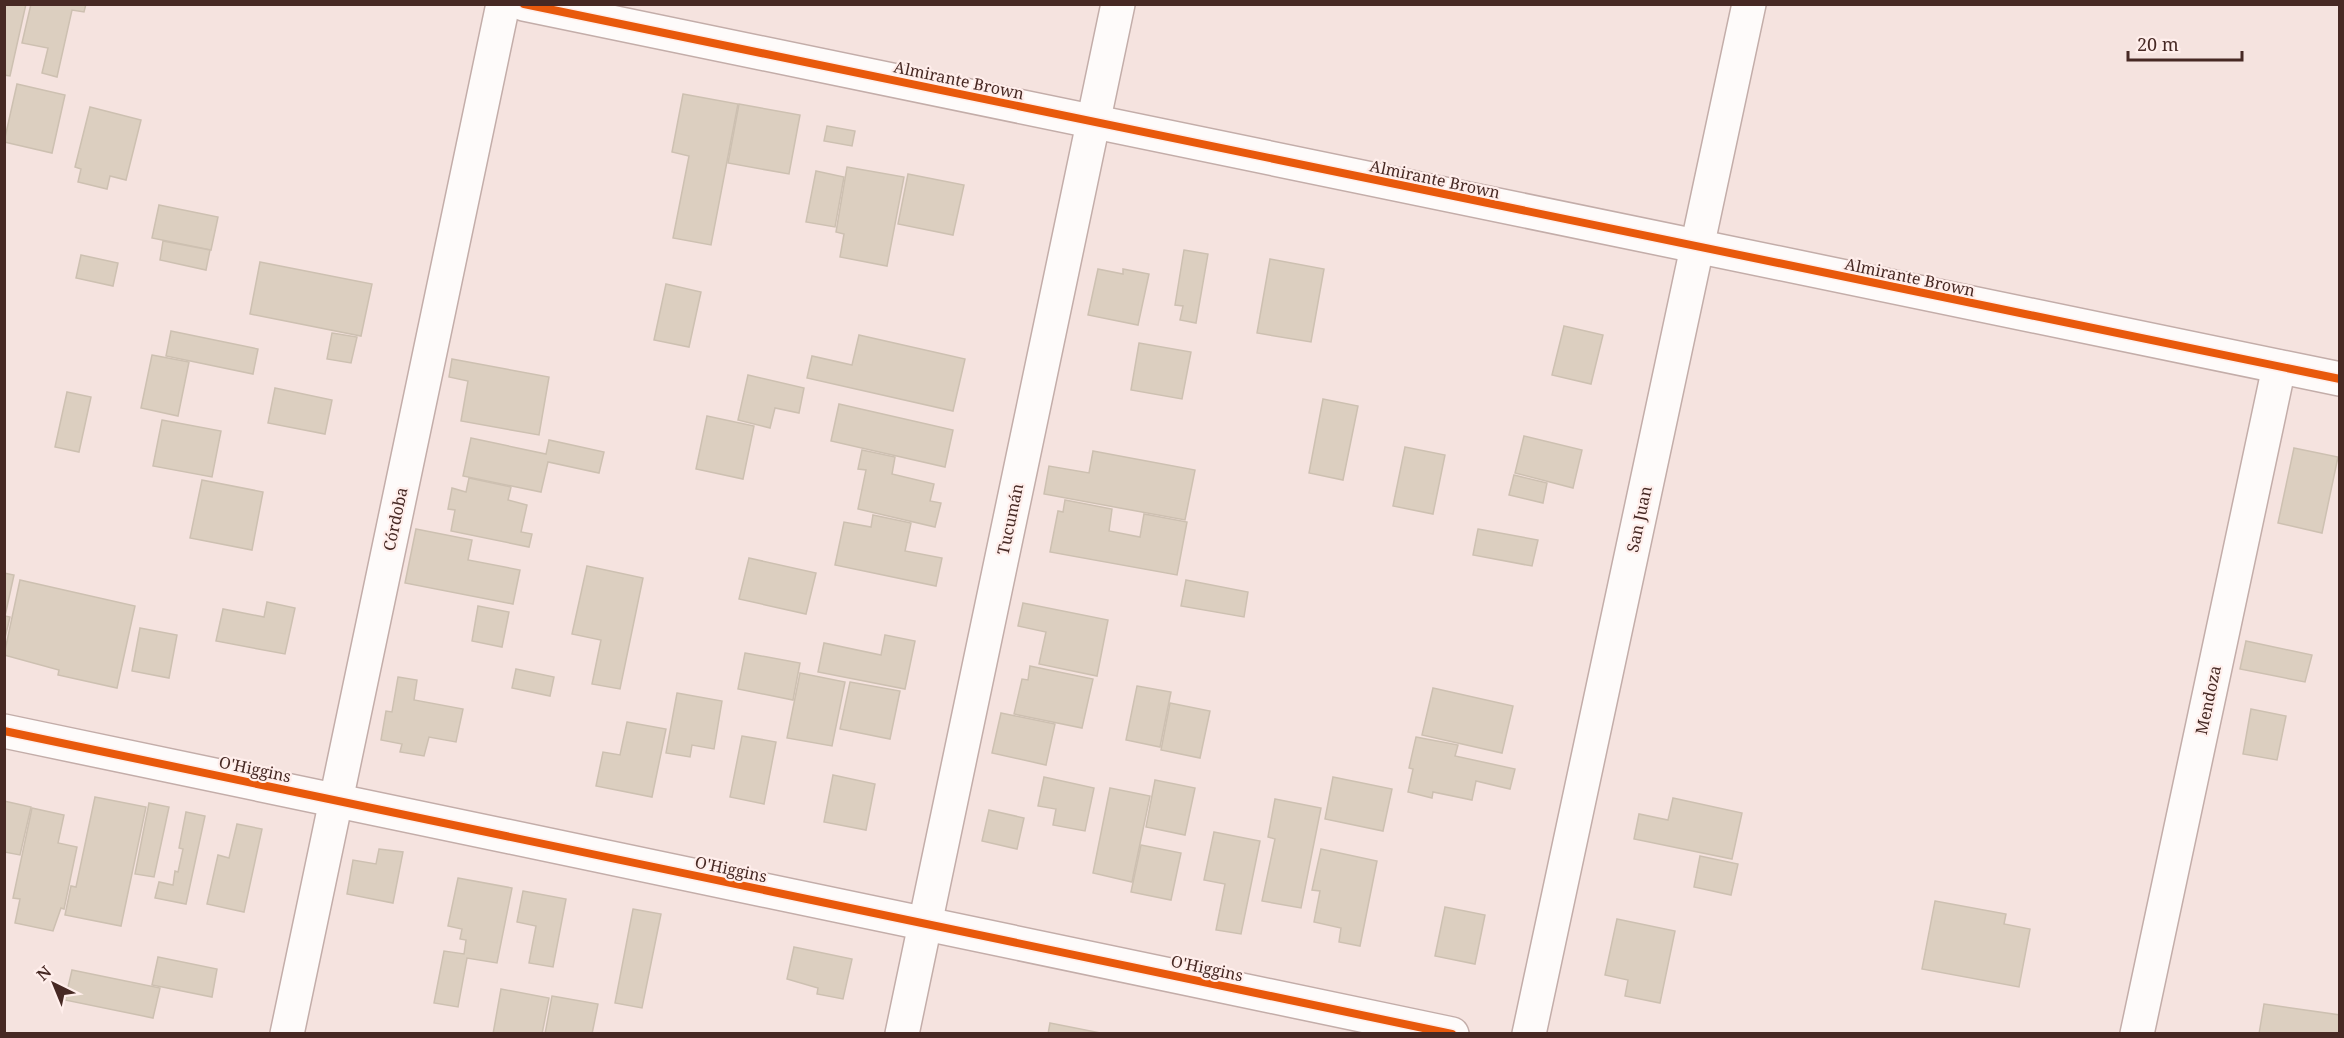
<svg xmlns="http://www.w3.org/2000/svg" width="2344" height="1038" font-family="'Noto Serif',serif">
  <rect width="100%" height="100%" fill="#f5e3df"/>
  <g fill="#dccfc0" stroke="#cdc0b1" stroke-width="1.5">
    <polygon points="4,4 26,4 10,76 4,75"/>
    <polygon points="31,4 86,4 84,12 72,10 57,77 42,73 48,48 22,43"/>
    <polygon points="17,84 65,95 52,153 4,142"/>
    <polygon points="683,94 738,104 711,245 673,238 689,156 672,152"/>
    <polygon points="739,104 800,115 789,174 728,163"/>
    <polygon points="90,107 141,120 126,180 110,176 107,189 78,182 81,169 75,167"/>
    <polygon points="827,126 855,131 852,146 824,141"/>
    <polygon points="847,167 904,177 887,266 840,257 844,234 836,232"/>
    <polygon points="816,171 844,177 835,227 806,222"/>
    <polygon points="908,174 964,185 953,235 898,224"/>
    <polygon points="159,205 218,217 211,250 152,238"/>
    <polygon points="163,241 210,250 206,270 160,260"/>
    <polygon points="1184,250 1208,254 1196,323 1180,320 1183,306 1175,305"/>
    <polygon points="81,255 118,263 113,286 76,278"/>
    <polygon points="1270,259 1324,269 1311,342 1257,333"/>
    <polygon points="260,262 372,284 361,336 250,314"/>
    <polygon points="1098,269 1123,274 1123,269 1149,274 1138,325 1088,315"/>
    <polygon points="666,284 701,292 689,347 654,340"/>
    <polygon points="1564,326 1603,335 1591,384 1552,375"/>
    <polygon points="171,331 258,349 253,374 166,356"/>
    <polygon points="332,333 357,337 351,363 327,359"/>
    <polygon points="859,335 965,359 953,411 807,378 812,356 852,365"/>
    <polygon points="1139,343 1191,352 1182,399 1131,390"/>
    <polygon points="152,355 189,362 178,416 141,408"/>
    <polygon points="452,359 549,377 539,435 461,421 468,381 449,377"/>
    <polygon points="748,375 804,388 799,413 775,408 770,428 738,420"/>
    <polygon points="275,388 332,400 325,434 268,423"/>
    <polygon points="67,392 91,397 79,452 55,447"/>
    <polygon points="1323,399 1358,406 1343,480 1309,473"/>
    <polygon points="839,404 953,430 945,467 831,441"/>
    <polygon points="707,416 754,426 743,479 696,469"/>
    <polygon points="162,420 221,431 212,477 153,466"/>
    <polygon points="1524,436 1582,450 1573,488 1515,473"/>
    <polygon points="471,438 546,454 549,440 604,452 599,473 548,462 541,492 463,476"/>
    <polygon points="1405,447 1445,455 1433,514 1393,506"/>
    <polygon points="2294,448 2338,457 2322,533 2278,523"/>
    <polygon points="862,450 895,457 892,474 934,484 930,501 941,503 935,527 858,509 866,470 858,469"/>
    <polygon points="1093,451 1195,470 1185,520 1044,494 1049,466 1089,473"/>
    <polygon points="1514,475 1547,483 1543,503 1509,495"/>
    <polygon points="469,478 511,487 508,500 527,505 521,532 532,534 529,547 451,531 455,510 448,509 452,488 466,492"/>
    <polygon points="202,480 263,492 252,550 190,538"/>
    <polygon points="1065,500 1112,509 1109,531 1140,537 1144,514 1187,522 1177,575 1050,552 1058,511 1063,512"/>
    <polygon points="873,515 911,523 905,551 942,558 936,586 835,565 844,522 871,527"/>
    <polygon points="416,529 472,540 468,560 520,570 513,604 405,583"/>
    <polygon points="1478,529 1538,540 1532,566 1473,555"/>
    <polygon points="749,558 816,573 806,614 739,599"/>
    <polygon points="587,566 643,578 620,689 592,684 601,640 572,634"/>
    <polygon points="4,573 14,575 5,616 10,617 4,642"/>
    <polygon points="20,580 135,606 117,688 58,675 59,670 4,655"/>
    <polygon points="1186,580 1248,592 1244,617 1181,606"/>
    <polygon points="267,602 295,608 285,654 216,641 223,609 264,617"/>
    <polygon points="1023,603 1108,620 1097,676 1039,664 1046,632 1018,626"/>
    <polygon points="478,606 509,612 502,647 472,641"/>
    <polygon points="140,628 177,635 169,678 132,671"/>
    <polygon points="885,635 915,641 905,689 818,672 824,643 881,655"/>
    <polygon points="2246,641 2312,655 2305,682 2240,669"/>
    <polygon points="745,653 800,663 793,700 738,689"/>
    <polygon points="1030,666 1093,679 1082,728 1014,714 1022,679 1028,680"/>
    <polygon points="516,669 554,677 550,696 512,688"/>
    <polygon points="800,673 845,682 832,746 787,738"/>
    <polygon points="398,677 417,680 414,700 463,709 456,742 429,737 424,756 400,752 402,744 381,740 386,711 392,712"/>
    <polygon points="850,682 900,691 890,739 840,729"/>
    <polygon points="1137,686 1171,692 1160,747 1126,740"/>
    <polygon points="1433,688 1513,706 1502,753 1422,735"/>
    <polygon points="677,693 722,701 714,749 692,745 690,757 666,753"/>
    <polygon points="1170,703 1210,711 1200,758 1161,750"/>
    <polygon points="2251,709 2286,716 2277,760 2243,754"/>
    <polygon points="1001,713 1055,724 1046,765 992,753"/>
    <polygon points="627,722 666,729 652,797 596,786 603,752 620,755"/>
    <polygon points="742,736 776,742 764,804 730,797"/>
    <polygon points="1416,737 1458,745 1455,756 1515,769 1510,789 1476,781 1472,800 1433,792 1432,798 1408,792 1413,769 1409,768"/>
    <polygon points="833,775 875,784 866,830 824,822"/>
    <polygon points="1044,777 1094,788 1085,831 1053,825 1056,809 1038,806"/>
    <polygon points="1333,777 1392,789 1383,831 1325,819"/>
    <polygon points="1155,780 1195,788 1185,835 1146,827"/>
    <polygon points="1110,788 1150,796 1132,882 1093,873"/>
    <polygon points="95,797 146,807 121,926 65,915 71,886 76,887"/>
    <polygon points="1673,798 1742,813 1732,859 1634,839 1639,814 1668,820"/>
    <polygon points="1275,799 1321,808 1301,908 1262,901 1275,839 1268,837"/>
    <polygon points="4,801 31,807 20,855 4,852"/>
    <polygon points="149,803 169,807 154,877 135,874"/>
    <polygon points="32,808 64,815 58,843 77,847 64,909 61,908 53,931 15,923 20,899 13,898"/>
    <polygon points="989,810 1024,818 1017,849 982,841"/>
    <polygon points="186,812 205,816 186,904 155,898 159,882 173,885 175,871 178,872 183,849 179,848"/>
    <polygon points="237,824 262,829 244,912 207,904 218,855 229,858"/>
    <polygon points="1214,832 1260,841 1241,934 1216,930 1225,884 1204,880"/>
    <polygon points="1141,845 1181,853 1171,900 1131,892"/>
    <polygon points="379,849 403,852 393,903 347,894 353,860 376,864"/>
    <polygon points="1321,849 1377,861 1360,946 1339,942 1341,928 1314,922 1320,891 1312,890"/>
    <polygon points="1700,856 1738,864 1731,895 1694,887"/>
    <polygon points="458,878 512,888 497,963 467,958 458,1007 434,1003 444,951 464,954 466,940 460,939 462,929 448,926"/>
    <polygon points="523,891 566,899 553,967 529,963 536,926 517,922"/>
    <polygon points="1935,901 2006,914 2004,924 2030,929 2019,987 1922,969"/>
    <polygon points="1445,907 1485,915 1475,964 1435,956"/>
    <polygon points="633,909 661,914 642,1008 615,1003"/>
    <polygon points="1617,919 1675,931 1660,1003 1625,996 1628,980 1605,975"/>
    <polygon points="794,947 852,959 843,999 817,994 818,988 787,979"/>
    <polygon points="158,957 217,969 212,997 152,985"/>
    <polygon points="72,970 160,988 153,1018 65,1000"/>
    <polygon points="501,989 549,998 542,1034 493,1034"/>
    <polygon points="552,996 598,1004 592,1034 545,1034"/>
    <polygon points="2264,1004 2340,1015 2340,1034 2259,1034"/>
    <polygon points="1050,1023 1101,1033 1101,1034 1048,1034"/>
  </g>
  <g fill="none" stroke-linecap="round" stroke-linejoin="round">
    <g stroke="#c3ada9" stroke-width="36">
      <g id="minor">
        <polyline points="524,4 2340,379"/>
        <polyline points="4,731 1452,1034"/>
        <polyline points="287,1034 503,4"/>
        <polyline points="902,1034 1118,4"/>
        <polyline points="1529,1034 1749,4"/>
        <polyline points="2137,1034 2279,367"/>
      </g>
    </g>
    <use href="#minor" stroke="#fefbfa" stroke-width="33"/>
    <g stroke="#ffeeeb" stroke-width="11">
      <g id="cycleway">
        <polyline points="524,4 2340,379"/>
        <polyline points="4,731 1452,1034"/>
      </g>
    </g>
    <use href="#cycleway" stroke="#e8590c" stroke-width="8"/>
  </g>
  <g text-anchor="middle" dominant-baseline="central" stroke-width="4.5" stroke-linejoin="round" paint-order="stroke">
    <g font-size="16" fill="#472924" stroke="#ffeeeb">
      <text transform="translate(959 80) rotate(12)">Almirante Brown</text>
      <text transform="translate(1435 179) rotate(12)">Almirante Brown</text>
      <text transform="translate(1910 277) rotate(12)">Almirante Brown</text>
      <text transform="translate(395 519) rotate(-78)">Córdoba</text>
      <text transform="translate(1010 519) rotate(-78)">Tucumán</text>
      <text transform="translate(1639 519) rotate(-78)">San Juan</text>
      <text transform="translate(2208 700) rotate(-78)">Mendoza</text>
      <text transform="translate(255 769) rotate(12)">O'Higgins</text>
      <text transform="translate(731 869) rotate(12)">O'Higgins</text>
      <text transform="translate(1207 968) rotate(12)">O'Higgins</text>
    </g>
  </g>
  <rect width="2344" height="1038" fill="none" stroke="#472924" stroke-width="12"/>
  <g transform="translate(54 984) rotate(317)" stroke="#ffeeeb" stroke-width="4.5" paint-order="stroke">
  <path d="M0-4.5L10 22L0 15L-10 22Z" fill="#472924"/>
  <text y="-9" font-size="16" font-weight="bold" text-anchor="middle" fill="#472924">N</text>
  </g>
  <path d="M2128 51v9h114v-9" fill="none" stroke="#472924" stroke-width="3"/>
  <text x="2137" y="51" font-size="18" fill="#472924" stroke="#ffeeeb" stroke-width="4.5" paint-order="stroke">20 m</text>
</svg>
